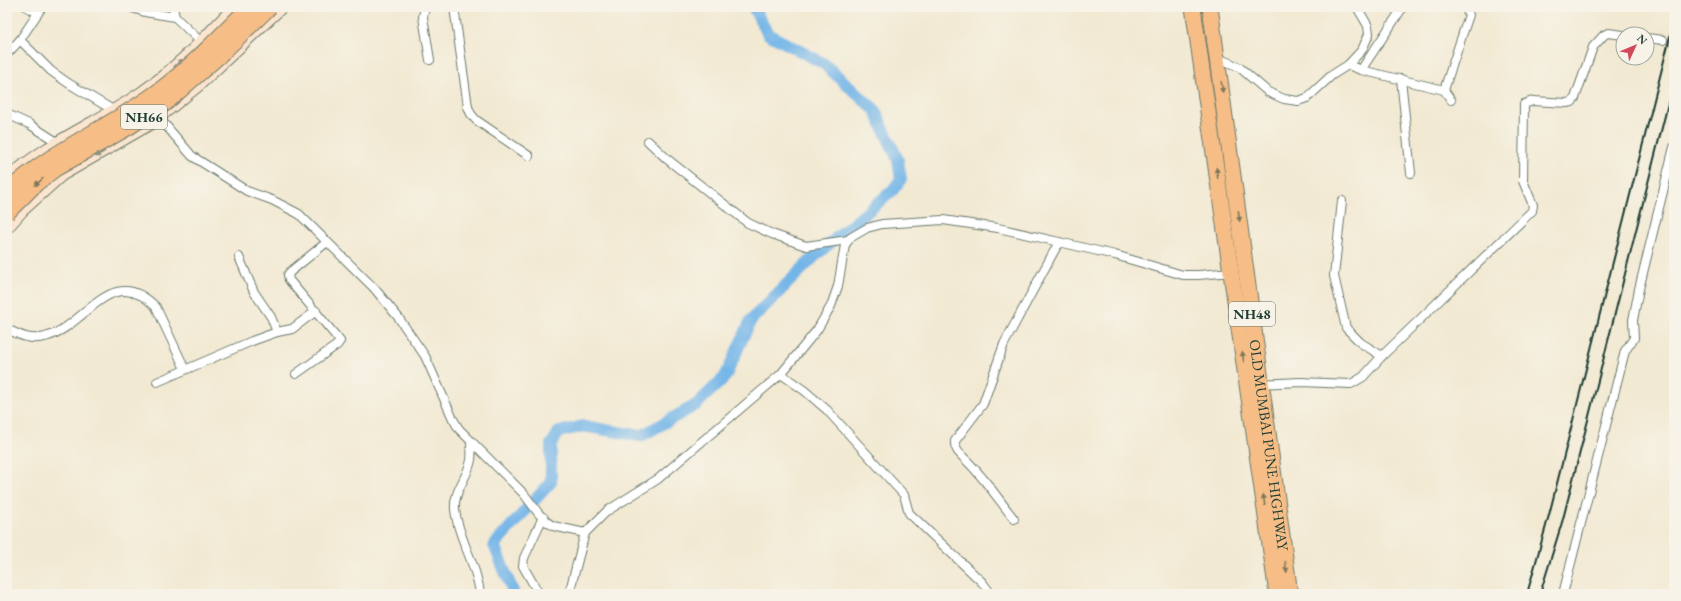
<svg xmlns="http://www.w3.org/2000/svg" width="1681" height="601" font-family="'EB Garamond',serif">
  <rect width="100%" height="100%" fill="#f7f3e8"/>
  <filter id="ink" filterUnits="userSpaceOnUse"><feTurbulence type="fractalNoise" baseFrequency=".025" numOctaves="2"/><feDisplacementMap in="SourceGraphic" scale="8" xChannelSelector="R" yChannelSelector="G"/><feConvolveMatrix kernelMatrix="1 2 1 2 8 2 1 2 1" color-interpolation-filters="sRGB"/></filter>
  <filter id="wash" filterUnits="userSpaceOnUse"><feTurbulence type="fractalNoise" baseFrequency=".012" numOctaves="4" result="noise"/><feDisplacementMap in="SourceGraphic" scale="16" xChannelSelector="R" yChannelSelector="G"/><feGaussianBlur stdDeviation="0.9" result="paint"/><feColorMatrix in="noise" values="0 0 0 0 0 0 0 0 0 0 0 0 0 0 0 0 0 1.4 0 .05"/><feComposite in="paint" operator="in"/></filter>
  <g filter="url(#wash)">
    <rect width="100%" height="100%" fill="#f2e9d2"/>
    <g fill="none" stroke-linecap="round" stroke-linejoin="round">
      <polyline stroke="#73b5e8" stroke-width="12" points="514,594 494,545 551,482 551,445 559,432 583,426 641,436 696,405 725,377 751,320 816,255 892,191 901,179 898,160 875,110 823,63 768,34 753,7"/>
    </g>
  </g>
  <g filter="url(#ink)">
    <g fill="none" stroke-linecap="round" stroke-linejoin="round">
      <polyline stroke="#c8c7b2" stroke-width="8" stroke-dasharray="8 4" stroke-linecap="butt" points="1663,40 1674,43"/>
      <g stroke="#69796b" stroke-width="10">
        <g id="street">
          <polyline points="27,7 38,13"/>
          <polyline points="129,7 145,12 175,17"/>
          <polyline points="173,7 175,17 201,42"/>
          <polyline points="425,7 423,17 430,60"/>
          <polyline points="454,7 468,107 471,114 476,120 529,156"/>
          <polyline points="1647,38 1663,40"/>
          <polyline points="20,40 51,71 68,83 113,110"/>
          <polyline points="7,54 20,40 42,7"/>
          <polyline points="1218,58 1239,67 1268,92 1284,99 1298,101 1307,98 1332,75 1348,65 1362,50 1369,34 1368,26 1357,7"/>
          <polyline points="1348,65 1361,70 1444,90 1451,100"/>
          <polyline points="1361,70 1403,7"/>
          <polyline points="1401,79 1411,173"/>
          <polyline points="1444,90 1469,15 1465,7"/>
          <polyline points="7,114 29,124 57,142"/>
          <polyline points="156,114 192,156 247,191 272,200 299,214 374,288 398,317 425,356 453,419 459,429 524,494 539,514 547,522 553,526 585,533 607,511 658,479 781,374 817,330 831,306 838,286 845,245 850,238 867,228 882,224 943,220 998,228 1059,242 1115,255 1183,275 1199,275 1231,272"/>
          <polyline points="648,141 667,159 748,223 772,234 806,246 848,240"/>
          <polyline points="1342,201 1334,276 1346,328 1361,343 1382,356"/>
          <polyline points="239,257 254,292 271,317 277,332"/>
          <path d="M7,329c12,6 24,12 38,8 41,-10 66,-76 111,-30l29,62"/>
          <polyline points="296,374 337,345 340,341 289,280 288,275 290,272 327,242"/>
          <polyline points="781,374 805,391 827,410 904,495 909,513 982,582 991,594"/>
          <polyline points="157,382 252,341 277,332 292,329 316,311"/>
          <polyline points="1258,384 1300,382 1351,384 1363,377 1382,356 1532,211 1533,205 1523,181 1524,104 1533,101 1567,103 1572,102 1575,98 1593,47 1604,35 1608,33 1623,35"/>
          <path d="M471,442c0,6 1,12 0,18 -3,17 -18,32 -16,49 3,30 22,55 25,85"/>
          <path d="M1014,519c-16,-20 -30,-42 -49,-60 -5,-5 -11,-10 -10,-18l28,-37 21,-60 55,-102"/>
          <polyline points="539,594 523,566 524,558 543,517"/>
          <polyline points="569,594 585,533"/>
          <polyline points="1563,594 1625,351 1634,338 1633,320 1639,289 1674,147"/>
        </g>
      </g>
      <g stroke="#69796b" stroke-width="13">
        <g id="secondary">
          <path d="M7,179c36,-33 80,-52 120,-77 41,-25 75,-61 107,-95"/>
          <polyline points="7,228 22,211 62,175 152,123 198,86 282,7"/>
        </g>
      </g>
      <g stroke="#69796b" stroke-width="17">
        <g id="highway">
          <polyline points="1193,7 1277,594"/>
          <path id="s1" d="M1210,7l80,587"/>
        </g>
      </g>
      <use href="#street" stroke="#fff" stroke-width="8"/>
      <use href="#secondary" stroke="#fbe5cf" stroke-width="11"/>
      <use href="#highway" stroke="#f6be86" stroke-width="15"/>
      <g stroke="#1f3d34" stroke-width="2">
        <polyline points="1527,594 1549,515 1674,21"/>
        <polyline points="1540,594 1563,519 1674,80"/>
      </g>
      <g stroke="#69796b" stroke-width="17" stroke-linecap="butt">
        <g id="highway-bridge">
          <path d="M7,192c44,-42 101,-64 150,-100 33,-24 63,-56 92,-85"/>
          <polyline points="7,213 37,183 55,169 129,127 166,103 217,58 270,7"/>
        </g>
      </g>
      <use href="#highway-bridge" stroke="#f6be86" stroke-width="15"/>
    </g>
    <defs><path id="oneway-solid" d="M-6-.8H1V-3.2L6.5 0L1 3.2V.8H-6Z"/></defs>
    <g fill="#8d9182">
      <use href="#oneway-solid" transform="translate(178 63) rotate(-42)"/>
      <use href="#oneway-solid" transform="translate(100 154) rotate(150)"/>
    </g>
    <g fill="#807759">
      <use href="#oneway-solid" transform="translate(1222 87) rotate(82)"/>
      <use href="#oneway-solid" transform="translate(1217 173) rotate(-98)"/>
      <use href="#oneway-solid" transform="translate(39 182) rotate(138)"/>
      <use href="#oneway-solid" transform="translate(1239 216) rotate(82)"/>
      <use href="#oneway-solid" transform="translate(1243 357) rotate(-98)"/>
      <use href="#oneway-solid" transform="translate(1264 500) rotate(-98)"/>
      <use href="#oneway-solid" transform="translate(1286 567) rotate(82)"/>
    </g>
  </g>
  <g text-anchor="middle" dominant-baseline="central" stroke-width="3" stroke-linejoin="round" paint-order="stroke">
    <g fill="#f7f3e8" stroke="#60746a" stroke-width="1">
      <rect x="121" y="105" width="46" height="24" rx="3"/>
      <rect x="1229" y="302" width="46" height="24" rx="3"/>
    </g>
    <g font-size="14" font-weight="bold" fill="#1f3d34">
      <text x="144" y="117">NH66</text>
      <text x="1252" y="314">NH48</text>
    </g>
    <g font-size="15" fill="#1f3d34" stroke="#f7f3e8">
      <text stroke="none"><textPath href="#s1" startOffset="442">OLD MUMBAI PUNE HIGHWAY</textPath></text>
    </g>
  </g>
  <rect width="1681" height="601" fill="none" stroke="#f7f3e8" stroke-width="24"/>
  <g transform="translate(1635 46) rotate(46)"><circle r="19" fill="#f7f3e8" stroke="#a1aaa0"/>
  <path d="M0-3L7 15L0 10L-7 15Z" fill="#d1495b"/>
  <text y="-6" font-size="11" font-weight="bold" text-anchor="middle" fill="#1f3d34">N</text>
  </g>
</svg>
